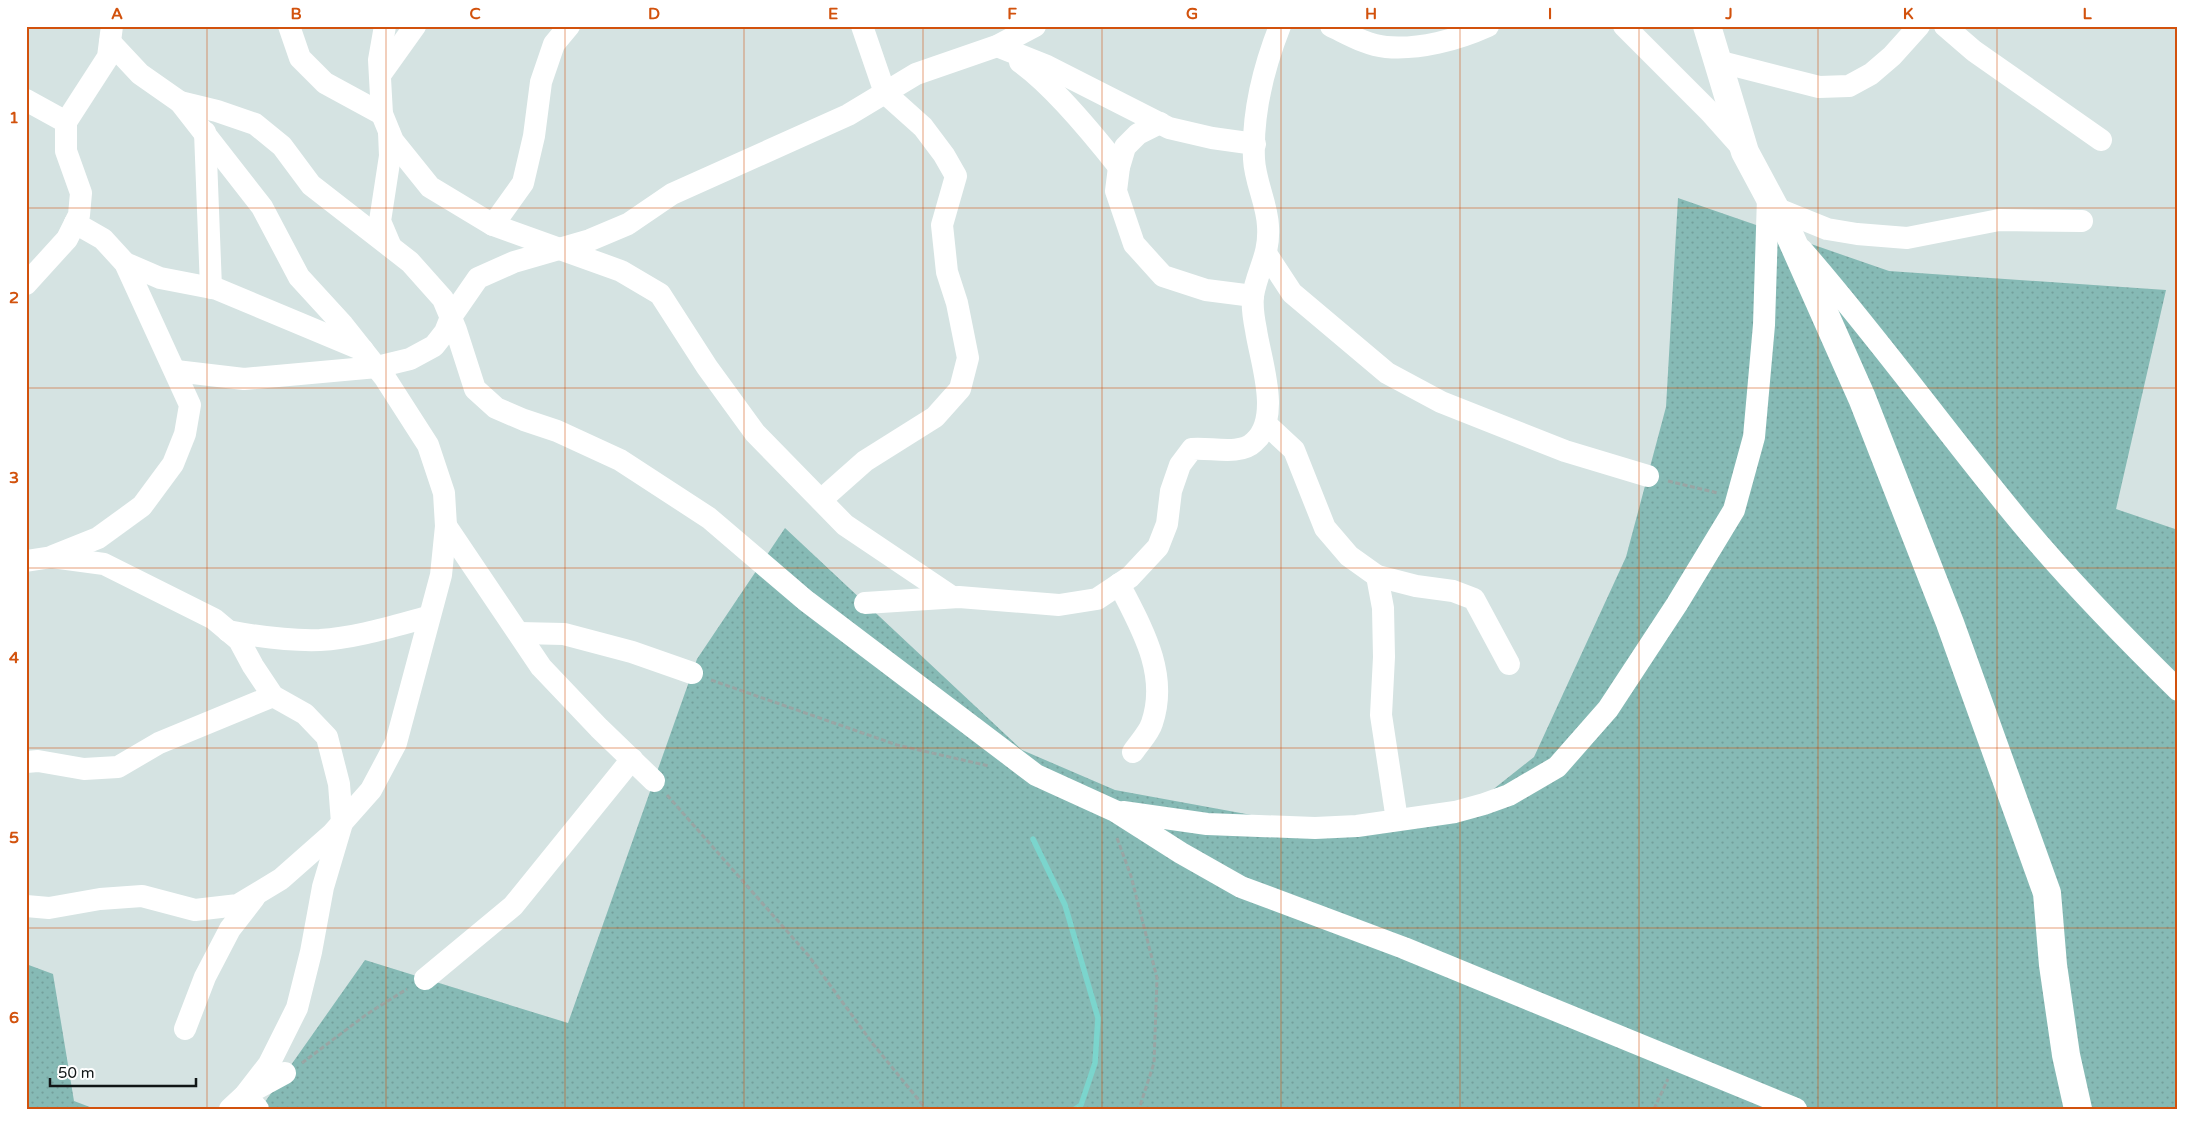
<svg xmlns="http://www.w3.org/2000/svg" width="2204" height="1135" font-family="'Varela Round',sans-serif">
  <defs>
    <pattern id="grass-dots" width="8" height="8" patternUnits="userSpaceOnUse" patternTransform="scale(1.25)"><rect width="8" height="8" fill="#86bab5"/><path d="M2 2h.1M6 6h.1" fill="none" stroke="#739f9b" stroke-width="1.8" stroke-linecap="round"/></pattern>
  </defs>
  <rect width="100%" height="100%" fill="#d5e3e2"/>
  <g fill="url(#grass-dots)">
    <polygon points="1678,198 1889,271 2166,290 2116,509 2178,530 2178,1109 260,1109 365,960 568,1023 697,659 785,528 1022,750 1115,790 1300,824 1481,799 1534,757 1626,557 1666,407"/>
    <polygon points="26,964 53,974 74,1101 95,1109 26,1109"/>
  </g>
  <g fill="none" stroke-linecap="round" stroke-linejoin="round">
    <polyline stroke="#7bd5cd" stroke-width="5.5" points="1033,839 1065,905 1098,1018 1095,1063 1081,1105 1075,1109"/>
    <g stroke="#99a5a4" stroke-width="3" stroke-dasharray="5 2.5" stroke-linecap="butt">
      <polyline points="1668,481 1718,493"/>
      <polyline points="711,680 897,745 989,766"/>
      <polyline points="667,795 808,955 873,1044 926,1109"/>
      <polyline points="1117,838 1131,876 1157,978 1154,1063 1139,1109"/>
      <polyline points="302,1063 367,1014 407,989"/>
      <polyline points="1654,1109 1668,1079"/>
    </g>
    <g stroke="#fff" stroke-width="22">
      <polyline points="289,26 300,58 325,83 382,114"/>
      <polyline points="385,26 379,60 382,114 393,141 430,187 493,225 621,271 660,294 707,367 755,433 845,525 952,597"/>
      <path d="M1331,26c17,8 35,19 55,21 33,3 71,-7 102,-21"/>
      <polyline points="1624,26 1710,112 1743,149"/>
      <polyline points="1945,26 1974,51 2101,140"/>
      <polyline points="997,46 1047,66 1169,128 1212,138 1255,144"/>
      <polyline points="1717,61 1819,87 1849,86 1871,74 1892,56 1919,26"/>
      <path d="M1020,62c34,24 73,72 99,105"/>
      <polyline points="380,75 415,26"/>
      <polyline points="26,100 66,122"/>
      <polyline points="180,102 217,111 255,124 282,146 311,185 410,262 443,299 456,330 475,389 496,408 524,420 557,431 620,460 709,518 805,600 1036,775 1115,811 1181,853 1241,887 1404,948 1796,1109"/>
      <polyline points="1160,123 1138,134 1125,147 1119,167 1116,191 1134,244 1163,276 1206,290 1253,296"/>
      <polyline points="205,132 211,288"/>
      <polyline points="389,132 390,156 380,221 391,247"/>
      <polyline points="1773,207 1827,229 1857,234 1907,238 1999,220 2082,221"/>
      <polyline points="493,225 523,183 534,136 541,82 554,44 569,26"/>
      <path d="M1802,250c77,88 145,184 220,274 48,58 102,113 156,166"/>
      <polyline points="1267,255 1292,293 1387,373 1441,402 1565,451 1648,476"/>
      <polyline points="125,263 160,278 217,289 363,350"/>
      <polyline points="26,284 67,239 79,215 81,193 66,151 66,122 108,57 112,26"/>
      <polyline points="176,371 244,379 377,367 410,359 434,346 445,332 451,317 478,278 514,262 590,240 628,224 672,194 848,115 916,74 997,46 1035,26"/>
      <polyline points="1266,424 1294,450 1325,528 1349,556 1377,576 1383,608 1384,657 1381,715 1397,820"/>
      <polyline points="821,500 865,461 935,417 960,389 968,358 957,303 947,272 942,225 956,176 944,155 923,127 885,93 862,26"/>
      <polyline points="446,526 541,667 599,728 654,781"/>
      <polyline points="53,556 98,538 142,506 173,464 185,434 190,405 125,263 103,239 75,223"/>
      <polyline points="26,561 52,557 104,564 214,619 239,640 253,666 273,696 305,714 327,737 339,784 342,823 323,887 311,952 297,1008 269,1064 245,1095 230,1109"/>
      <polyline points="1377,576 1416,586 1453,591 1474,599 1509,664"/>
      <path d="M1119,584c22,43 50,89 33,139 -3,10 -13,20 -19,29"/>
      <path d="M865,603l94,-6 100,8 38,-6 33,-22 28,-30 9,-23 4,-33 9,-26 12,-16c18,-2 48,7 62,-7 28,-24 6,-83 2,-112 -2,-10 -4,-25 -3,-34 4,-26 17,-40 15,-70 -1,-23 -13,-44 -14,-67 -2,-46 9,-90 26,-133"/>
      <path d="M228,631c31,6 60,10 92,9 36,-2 74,-14 108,-23"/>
      <polyline points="519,633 564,634 632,652 692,673"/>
      <polyline points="26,762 38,761 84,769 118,767 159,743 273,696"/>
      <polyline points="1123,812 1207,824 1315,828 1357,826 1455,812 1484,804 1509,795 1557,767 1608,709 1677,604 1734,510 1754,437 1764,325 1768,197"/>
      <polyline points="26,906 49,908 100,899 142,896 195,910 238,905 281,879 332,834 371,790 396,743 441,575 446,526 444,493 428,445 385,378 343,325 299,277 262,207 180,102 140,74 110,42"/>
      <polyline points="425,979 513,906 632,759"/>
      <polyline points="185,1029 205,977 230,929 254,898"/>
      <polyline points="258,1109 245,1095 285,1073"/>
    </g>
    <polyline stroke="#fff" stroke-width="28" points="1707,26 1745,152 1790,236 1862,398 1950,623 2047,893 2053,965 2066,1055 2078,1109"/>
  </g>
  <path fill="none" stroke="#d2520d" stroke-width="1" stroke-opacity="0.55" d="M207,26v1083M386,26v1083M565,26v1083M744,26v1083M923,26v1083M1102,26v1083M1281,26v1083M1460,26v1083M1639,26v1083M1818,26v1083M1997,26v1083M26,208h2152M26,388h2152M26,568h2152M26,748h2152M26,928h2152"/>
  <rect width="2204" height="1135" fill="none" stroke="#ffffff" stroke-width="55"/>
  <path d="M50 1078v8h146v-8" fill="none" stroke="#111616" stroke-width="2.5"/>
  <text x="58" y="1078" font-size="15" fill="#111616" stroke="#ffffff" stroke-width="4" paint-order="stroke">50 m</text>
  <rect x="28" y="28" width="2148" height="1080" fill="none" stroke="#d2520d" stroke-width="2"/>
  <g font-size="16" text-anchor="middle" font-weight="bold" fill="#d2520d">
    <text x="117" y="19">A</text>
    <text x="296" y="19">B</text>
    <text x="475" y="19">C</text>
    <text x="654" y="19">D</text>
    <text x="833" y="19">E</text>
    <text x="1012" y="19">F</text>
    <text x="1192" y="19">G</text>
    <text x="1371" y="19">H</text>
    <text x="1550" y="19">I</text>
    <text x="1729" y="19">J</text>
    <text x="1908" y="19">K</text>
    <text x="2087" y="19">L</text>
    <text x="14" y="123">1</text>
    <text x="14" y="303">2</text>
    <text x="14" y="483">3</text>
    <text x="14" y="663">4</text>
    <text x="14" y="843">5</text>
    <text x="14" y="1023">6</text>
  </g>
</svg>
